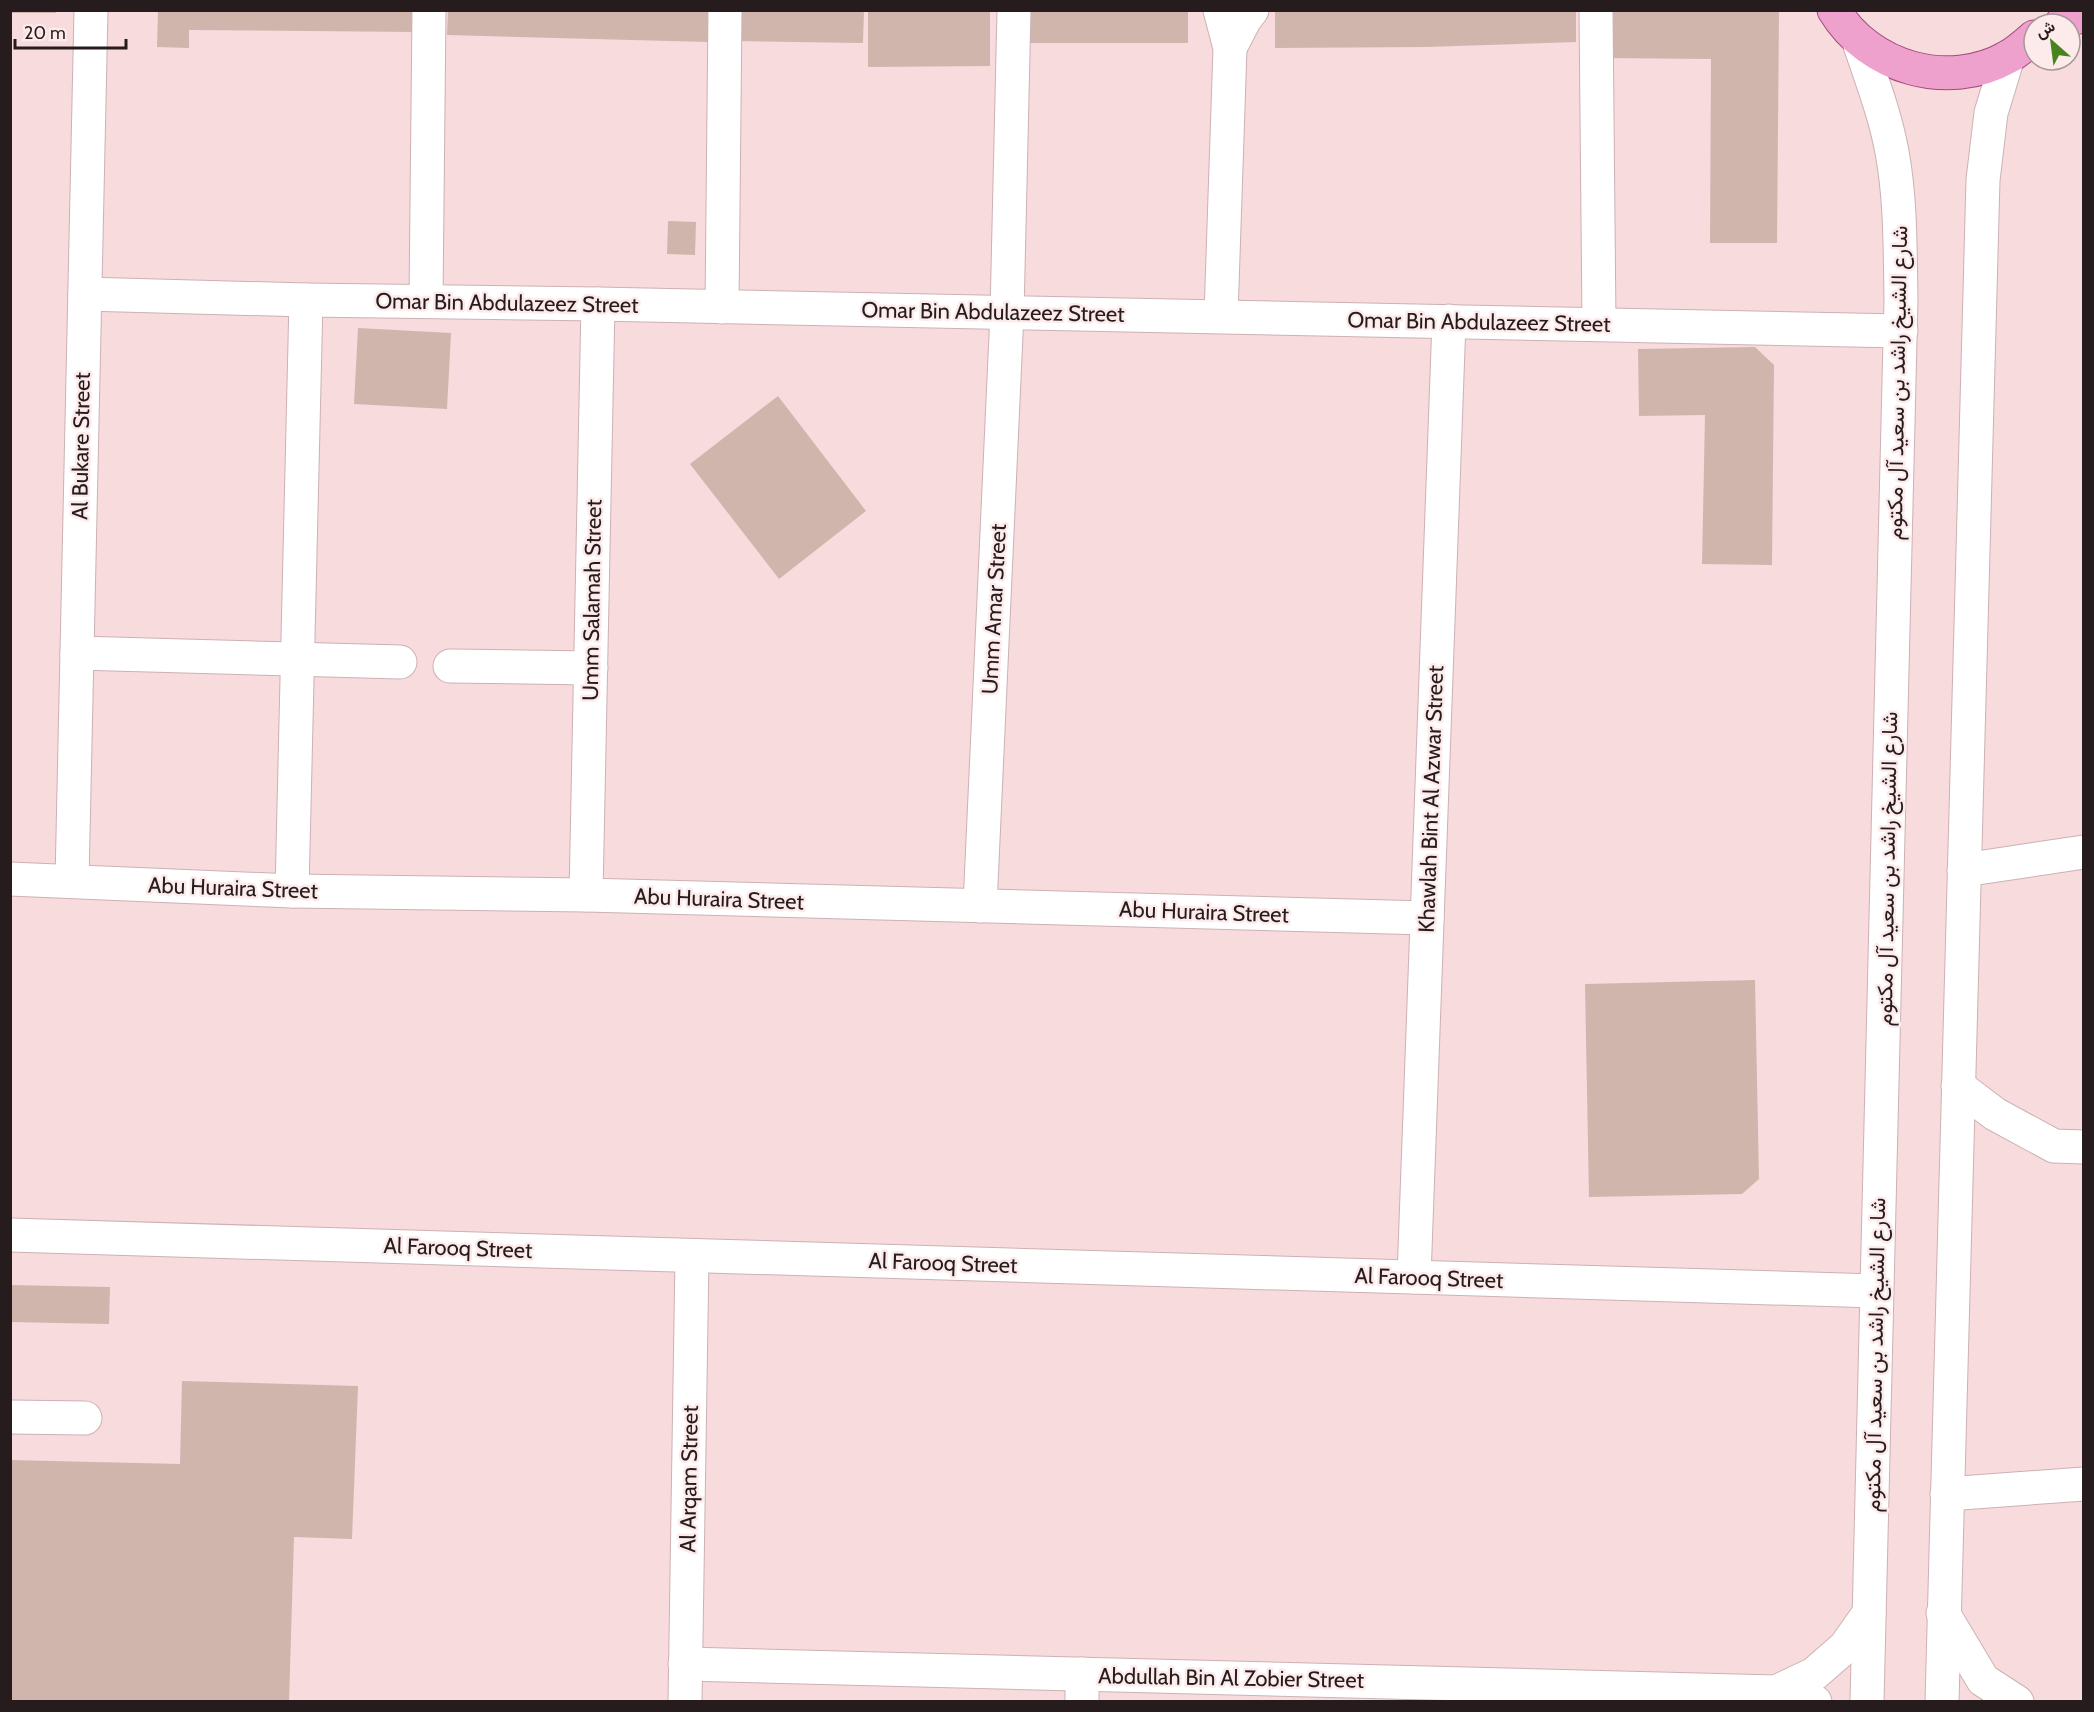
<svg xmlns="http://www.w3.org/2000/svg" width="2094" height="1712" font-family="Cabin,Vazirmatn,sans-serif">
  <rect width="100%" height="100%" fill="#f8dbdd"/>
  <g fill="#d0b5ad">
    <rect x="10" y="10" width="46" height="3"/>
    <polygon points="158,10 414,10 414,32 189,30 189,48 157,47"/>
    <polygon points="448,10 709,10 708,42 447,35"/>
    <polygon points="736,10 864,10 863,43 735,41"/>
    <polygon points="868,10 990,10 990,66 868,67"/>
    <polygon points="1025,10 1188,10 1188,43 1024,43"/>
    <polygon points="1275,10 1576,10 1576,42 1426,47 1275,48"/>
    <polygon points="1604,10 1779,10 1777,243 1710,243 1711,59 1604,58"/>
    <polygon points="668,221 696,222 695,255 667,254"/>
    <polygon points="358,328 451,333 447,409 354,404"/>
    <polygon points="1755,347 1774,365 1772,565 1702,564 1705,415 1639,416 1638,349"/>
    <polygon points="778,396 866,511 779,579 690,464"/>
    <polygon points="1755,980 1759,1179 1742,1194 1589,1197 1585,984"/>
    <polygon points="10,1285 110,1287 109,1324 10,1322"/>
    <polygon points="182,1381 358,1386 352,1539 294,1537 289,1702 10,1702 10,1460 180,1464"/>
  </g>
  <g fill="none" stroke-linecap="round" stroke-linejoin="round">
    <g stroke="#cdb1b3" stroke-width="35">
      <g id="minor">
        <polyline points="1220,10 1230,48 1221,316"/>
        <polyline points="1596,11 1599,324"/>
        <path d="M1859,42c12,36 26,72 33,110 9,49 8,98 9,147l-34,1403"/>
        <polyline points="1230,48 1245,19 1252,10"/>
        <polyline points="85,294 306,300 598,304 1901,331"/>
        <polyline points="426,301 429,10"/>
        <polyline points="722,307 725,10"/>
        <polyline points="77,653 400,662"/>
        <polyline points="450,666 591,668"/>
        <polyline points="1964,870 2084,852"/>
        <polyline points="10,879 292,891 586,895 1427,918"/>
        <polyline points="72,881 91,10"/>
        <polyline points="292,891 306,300"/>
        <polyline points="586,895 598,304"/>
        <polyline points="980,906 1007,313 1014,10"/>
        <polyline points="1958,1086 1995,1114 2054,1146 2084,1147"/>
        <polyline points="10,1235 1876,1291"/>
        <polyline points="1414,1277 1449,321"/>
        <polyline points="10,1417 85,1418"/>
        <polyline points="1947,1494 2084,1484"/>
        <polyline points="1943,1613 1983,1680 2017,1702"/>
        <polyline points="685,1664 1776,1692 1815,1702"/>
        <polyline points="1776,1692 1814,1674 1845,1647 1869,1613"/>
        <polyline points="685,1702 692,1256"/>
        <polyline points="1082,1702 1082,1674"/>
        <polyline points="1942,1702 1983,180 1991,113 2008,57"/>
      </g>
    </g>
    <g stroke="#a24a7a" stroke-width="35">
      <g id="major">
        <path d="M1834,10c35,58 114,81 174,47 9,-5 18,-13 26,-20"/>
        <polyline points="2061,24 2084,14"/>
      </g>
    </g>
    <use href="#minor" stroke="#fff" stroke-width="33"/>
    <use href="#major" stroke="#efa1cd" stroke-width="33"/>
  </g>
  <g text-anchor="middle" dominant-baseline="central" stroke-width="5" stroke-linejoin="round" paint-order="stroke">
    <g font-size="22" fill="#261c1d" stroke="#fdebec">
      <text transform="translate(507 303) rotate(1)">Omar Bin Abdulazeez Street</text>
      <text transform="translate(993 312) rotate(1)">Omar Bin Abdulazeez Street</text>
      <text transform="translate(1479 322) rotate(1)">Omar Bin Abdulazeez Street</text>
      <text transform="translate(1897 383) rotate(-89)">شارع الشيخ راشد بن سعيد آل مكتوم</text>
      <text transform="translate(81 446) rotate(-89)">Al Bukare Street</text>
      <text transform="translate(592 600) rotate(-89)">Umm Salamah Street</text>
      <text transform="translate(994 609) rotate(-87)">Umm Amar Street</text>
      <text transform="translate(1431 799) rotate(-88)">Khawlah Bint Al Azwar Street</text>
      <text transform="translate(1887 869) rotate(-89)">شارع الشيخ راشد بن سعيد آل مكتوم</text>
      <text transform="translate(233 888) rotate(2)">Abu Huraira Street</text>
      <text transform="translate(719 899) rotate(2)">Abu Huraira Street</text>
      <text transform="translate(1204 912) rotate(2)">Abu Huraira Street</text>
      <text transform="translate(458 1248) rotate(2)">Al Farooq Street</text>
      <text transform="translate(943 1263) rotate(2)">Al Farooq Street</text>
      <text transform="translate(1429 1278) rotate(2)">Al Farooq Street</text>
      <text transform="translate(1875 1355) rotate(-89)">شارع الشيخ راشد بن سعيد آل مكتوم</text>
      <text transform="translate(689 1479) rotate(-89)">Al Arqam Street</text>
      <text transform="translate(1231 1678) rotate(1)">Abdullah Bin Al Zobier Street</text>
    </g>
  </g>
  <rect width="2094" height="1712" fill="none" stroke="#261c1d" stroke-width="24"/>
  <g transform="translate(2052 42) rotate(332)"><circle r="28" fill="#fdebec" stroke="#a79899" stroke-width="1.5"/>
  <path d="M0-4.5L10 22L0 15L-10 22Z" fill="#49831f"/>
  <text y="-9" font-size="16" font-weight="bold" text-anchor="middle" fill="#261c1d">ش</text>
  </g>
  <path d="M15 39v9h111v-9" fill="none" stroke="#261c1d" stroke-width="3"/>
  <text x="24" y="39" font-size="18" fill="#261c1d" stroke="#fdebec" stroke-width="4.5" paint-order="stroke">20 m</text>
</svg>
